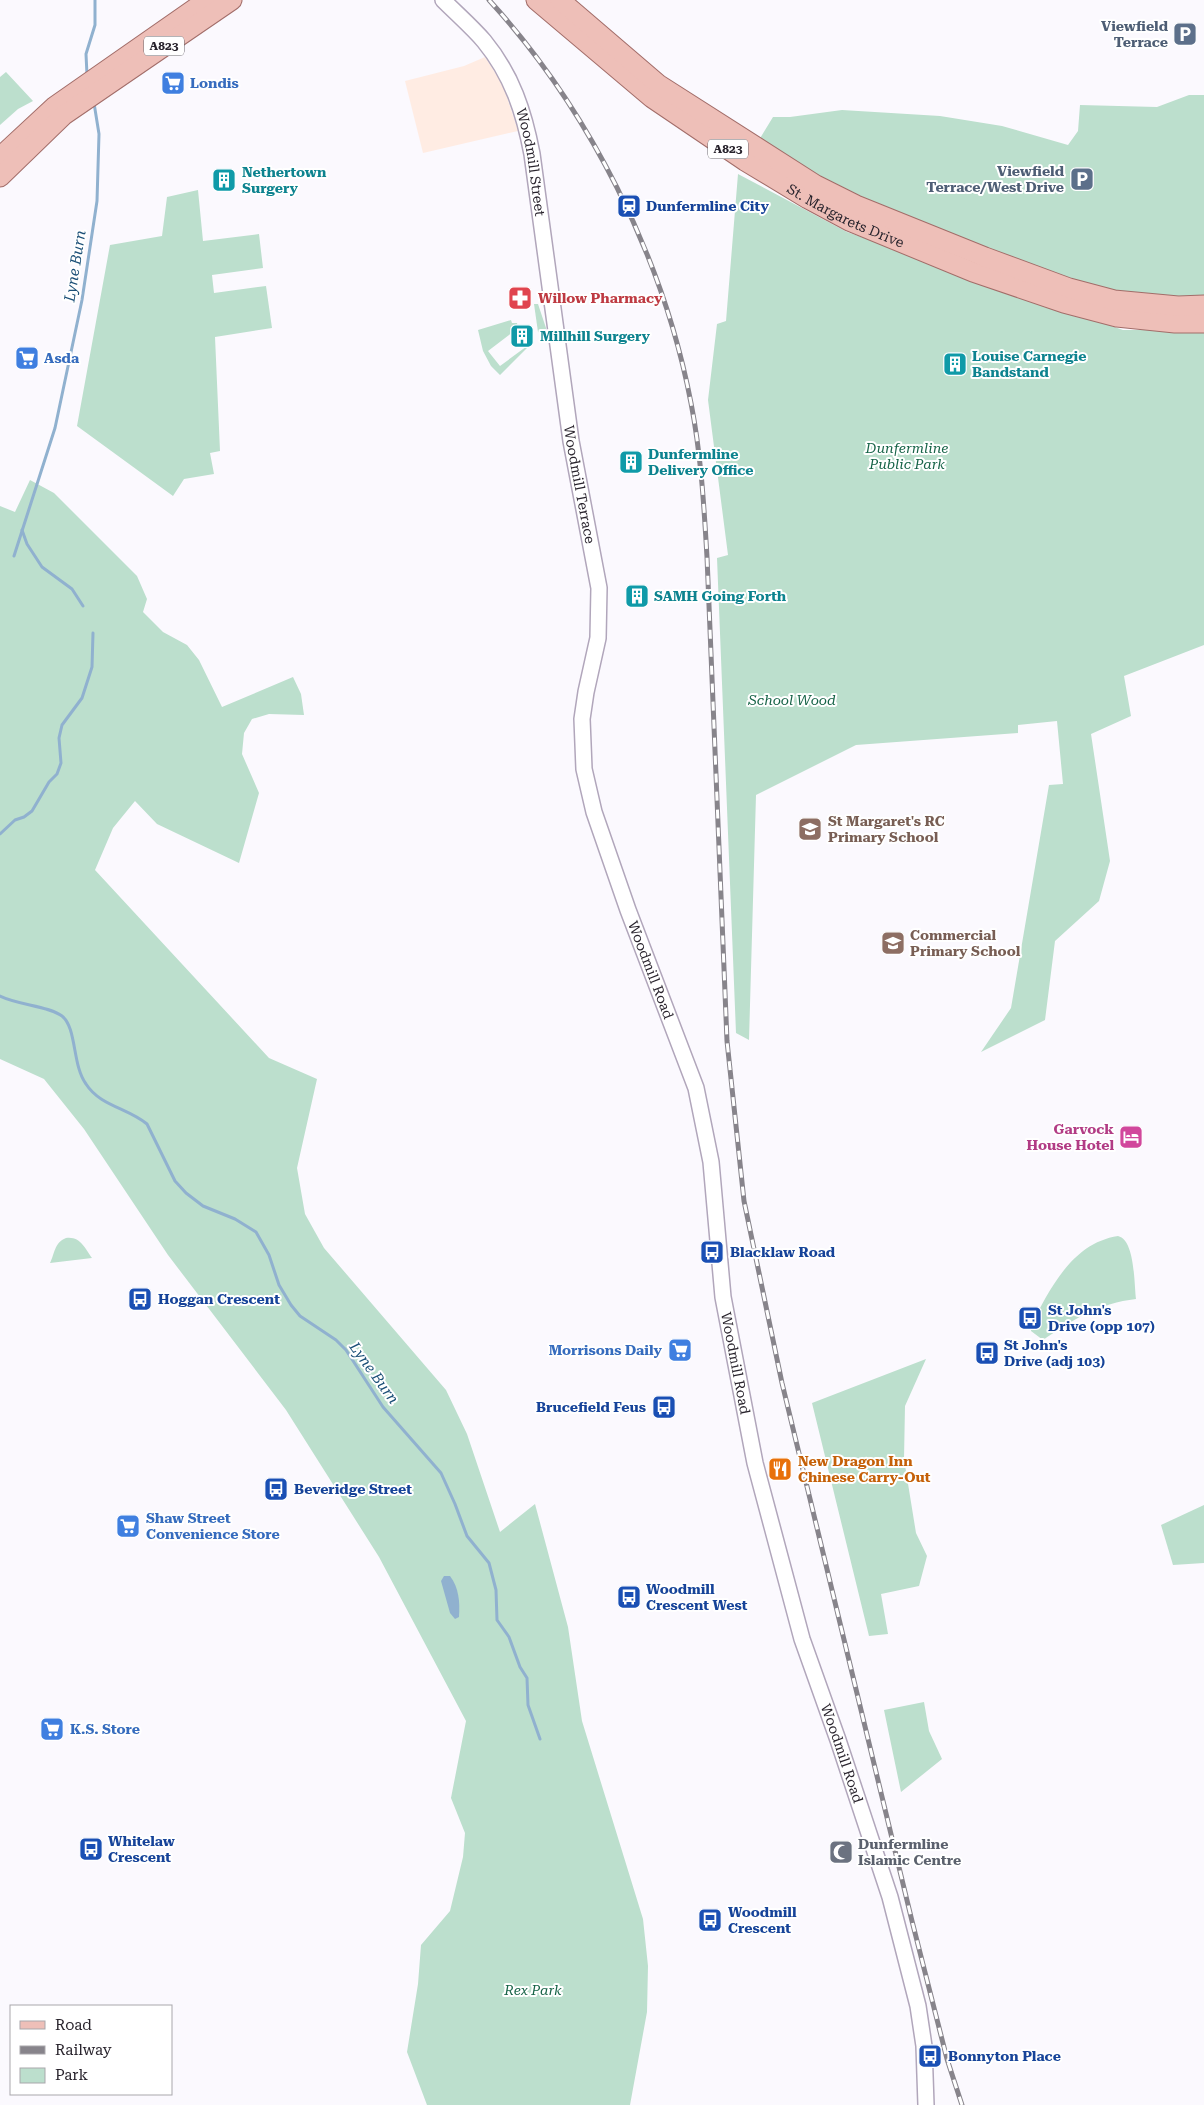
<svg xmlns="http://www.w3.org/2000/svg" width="1204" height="2105" font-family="'Roboto Serif',serif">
  <rect width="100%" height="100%" fill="#fbf9fe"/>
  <polygon fill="#ffece3" points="485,57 503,85 518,131 423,153 405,81 464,66"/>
  <g fill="#bcdfcd">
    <polygon points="6,72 33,101 18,109 0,125 0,77"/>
    <path d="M1189,95h15v203c-32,1 -63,-1 -94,-6 -55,-10 -110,-37 -161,-57 -66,-26 -133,-54 -190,-95l14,-23h17l52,-7 98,6 62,10 66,19 10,-14 2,-26 77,2z"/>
    <polygon points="738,174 847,232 1123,330 1204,330 1204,645 1124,676 1131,716 1091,734 1110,861 1099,901 1055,941 1045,1020 981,1052 1011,1008 1049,785 1063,784 1057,721 1018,725 1018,733 856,745 756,795 749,1040 736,1033 717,558 728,555 708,400 717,324 726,321"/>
    <polygon points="198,190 203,241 259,234 263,268 212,275 214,293 266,286 272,328 215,337 220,451 210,453 214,474 184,479 173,496 77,426 110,245 162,236 167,197"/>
    <polygon points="534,304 538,304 546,328 545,335 538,332"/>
    <polygon points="511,320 512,323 517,323 518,328 488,351 500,366 534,341 500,375 491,366 483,351 478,330"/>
    <polygon points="30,480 54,493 137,576 147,599 143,612 163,632 187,645 199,660 222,707 293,677 301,694 304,715 269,714 252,719 244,733 242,754 259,793 239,863 157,824 135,801 113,828 95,870 269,1058 317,1079 297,1168 305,1214 324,1248 446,1390 467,1434 500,1532 535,1504 568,1627 582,1721 643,1919 648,1966 647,2012 630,2105 427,2105 407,2052 418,1984 421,1945 450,1911 463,1857 465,1833 451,1798 466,1721 379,1557 286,1410 168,1255 84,1129 44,1079 0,1059 0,506 15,512"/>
    <path d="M1118,1236c17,4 16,47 18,63 -36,4 -64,21 -93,41l-12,-9v-6c19,-36 41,-82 87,-89z"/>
    <path d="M66,1238c14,-2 19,10 26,20l-42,5c5,-10 4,-20 16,-25z"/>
    <polygon points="926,1359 905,1406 904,1459 916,1533 927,1556 919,1586 881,1594 888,1634 869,1636 812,1403"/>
    <polygon points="1204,1505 1204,1563 1173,1565 1161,1525"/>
    <polygon points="924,1702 929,1731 942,1759 901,1792 884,1710"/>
  </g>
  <path fill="#90b1cf" d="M444,1576h6c9,12 10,26 9,41l-4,2 -5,-6 -9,-32z"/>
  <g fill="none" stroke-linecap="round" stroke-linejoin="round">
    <g stroke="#90b1cf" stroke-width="3">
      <polyline points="87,75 86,54 95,25 95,0"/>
      <polyline points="22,530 27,544 42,567 72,589 83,606"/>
      <polyline points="14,556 55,428 82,300 97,201 99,134 94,103"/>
      <polyline points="0,834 15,820 24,817 32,811 49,782 57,774 61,763 59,738 62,725 82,698 92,667 93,633"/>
      <path d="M0,996c18,9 49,10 62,20 15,12 10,49 24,68 14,22 42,24 61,40l28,57 11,12 17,13 32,13 21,13 13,23 10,30 12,20 9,11 36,24 10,10 37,57 58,66 14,31 12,32 22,27 7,27 1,30 12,17 11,30 7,11 1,27 12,34"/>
    </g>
    <g stroke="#b1a6bb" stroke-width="18">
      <g id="minor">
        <path id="s1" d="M443,0c14,14 29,27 41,41 28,34 40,71 48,113l39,287 28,147 -1,50 -12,54 -4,27 2,50 10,43 34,98 68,178 15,74 12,135 32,166 47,176 36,101 52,157 28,109 6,40 2,59"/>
      </g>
    </g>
    <g stroke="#a26d69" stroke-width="21">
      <g id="major">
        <path id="s2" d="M536,0l116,98 93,63 63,38 41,22 124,51 91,31 53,14 58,6h29"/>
        <polyline points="560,0 658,84 816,185 856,205 985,257 1069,288 1114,300 1178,306 1204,305"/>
        <polyline points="0,157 55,106 207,0"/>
        <polyline points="0,177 64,115 232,0"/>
      </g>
    </g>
    <use href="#minor" stroke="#fff" stroke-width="15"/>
    <use href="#major" stroke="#eebfb8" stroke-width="19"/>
    <g stroke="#87848b" stroke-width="5">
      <path id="rail" d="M489,0c100,109 174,257 202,403 10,51 13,103 16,154l20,484 17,160 38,182 130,538 35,138 15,46"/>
    </g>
    <use href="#rail" stroke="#fff" stroke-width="3" stroke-dasharray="9" stroke-linecap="butt"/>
  </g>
  <defs>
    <g id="parking-square" transform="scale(1.25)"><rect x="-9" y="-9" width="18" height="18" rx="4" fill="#5c6f8a" stroke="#fff"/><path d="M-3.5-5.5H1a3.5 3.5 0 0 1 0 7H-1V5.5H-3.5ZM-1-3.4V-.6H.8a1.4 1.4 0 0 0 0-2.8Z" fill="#fff"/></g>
    <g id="supermarket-square" transform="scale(1.25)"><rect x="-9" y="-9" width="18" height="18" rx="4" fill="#3f7fe0" stroke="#fff"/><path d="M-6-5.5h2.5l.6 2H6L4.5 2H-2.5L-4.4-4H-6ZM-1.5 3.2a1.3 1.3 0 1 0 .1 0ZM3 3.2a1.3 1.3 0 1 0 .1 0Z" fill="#fff"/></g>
    <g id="building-square" transform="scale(1.25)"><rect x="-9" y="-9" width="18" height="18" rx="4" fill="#0f9aa8" stroke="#fff"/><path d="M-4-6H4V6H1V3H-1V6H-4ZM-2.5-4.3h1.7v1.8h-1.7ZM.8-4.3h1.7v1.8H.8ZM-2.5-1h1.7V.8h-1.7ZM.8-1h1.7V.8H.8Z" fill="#fff"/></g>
    <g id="station-square" transform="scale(1.25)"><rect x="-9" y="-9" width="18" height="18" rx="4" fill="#1a4fb4" stroke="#fff"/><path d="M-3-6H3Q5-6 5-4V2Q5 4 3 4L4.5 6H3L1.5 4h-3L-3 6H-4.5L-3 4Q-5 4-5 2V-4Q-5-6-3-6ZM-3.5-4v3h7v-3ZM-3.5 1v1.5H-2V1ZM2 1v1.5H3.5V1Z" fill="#fff"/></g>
    <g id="pharmacy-square" transform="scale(1.25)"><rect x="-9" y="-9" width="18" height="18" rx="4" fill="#e0444e" stroke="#fff"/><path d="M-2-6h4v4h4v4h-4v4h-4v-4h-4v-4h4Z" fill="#fff"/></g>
    <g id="school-square" transform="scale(1.25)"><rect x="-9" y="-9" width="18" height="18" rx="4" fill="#8d6e63" stroke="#fff"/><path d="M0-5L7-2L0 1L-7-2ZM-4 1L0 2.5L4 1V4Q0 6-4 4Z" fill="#fff"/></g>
    <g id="hotel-square" transform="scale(1.25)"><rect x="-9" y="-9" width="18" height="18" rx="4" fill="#d1479c" stroke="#fff"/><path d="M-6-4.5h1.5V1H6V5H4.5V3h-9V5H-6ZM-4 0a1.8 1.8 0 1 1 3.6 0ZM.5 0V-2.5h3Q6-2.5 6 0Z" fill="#fff"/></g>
    <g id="bus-square" transform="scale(1.25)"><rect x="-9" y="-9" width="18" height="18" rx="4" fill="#1a4fb4" stroke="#fff"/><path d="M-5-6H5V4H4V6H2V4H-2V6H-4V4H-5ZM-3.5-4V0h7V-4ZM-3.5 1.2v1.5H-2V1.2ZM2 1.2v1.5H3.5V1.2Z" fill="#fff"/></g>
    <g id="restaurant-square" transform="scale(1.25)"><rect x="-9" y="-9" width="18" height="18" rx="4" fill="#e8710a" stroke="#fff"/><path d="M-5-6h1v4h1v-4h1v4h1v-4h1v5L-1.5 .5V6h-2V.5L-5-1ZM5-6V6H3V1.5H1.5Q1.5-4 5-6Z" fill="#fff"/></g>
    <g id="mosque-square" transform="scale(1.25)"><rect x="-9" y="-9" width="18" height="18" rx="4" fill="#6b7280" stroke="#fff"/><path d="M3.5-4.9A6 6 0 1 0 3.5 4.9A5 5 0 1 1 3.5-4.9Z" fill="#fff"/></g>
  </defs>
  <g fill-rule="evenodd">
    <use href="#parking-square" x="1185" y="34"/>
    <use href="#supermarket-square" x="173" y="83"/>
    <use href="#parking-square" x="1082" y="179"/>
    <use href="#building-square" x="224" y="180"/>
    <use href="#station-square" x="629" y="206"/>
    <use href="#pharmacy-square" x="520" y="298"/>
    <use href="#building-square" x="522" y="336"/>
    <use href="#supermarket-square" x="27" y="358"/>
    <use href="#building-square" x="955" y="364"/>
    <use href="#building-square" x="631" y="462"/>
    <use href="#building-square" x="637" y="596"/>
    <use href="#school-square" x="810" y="829"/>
    <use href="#school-square" x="893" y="943"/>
    <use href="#hotel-square" x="1131" y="1137"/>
    <use href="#bus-square" x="712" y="1252"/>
    <use href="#bus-square" x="140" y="1299"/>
    <use href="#bus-square" x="1030" y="1318"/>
    <use href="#supermarket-square" x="680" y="1350"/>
    <use href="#bus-square" x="987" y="1353"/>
    <use href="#bus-square" x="664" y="1407"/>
    <use href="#restaurant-square" x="780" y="1469"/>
    <use href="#bus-square" x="276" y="1489"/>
    <use href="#supermarket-square" x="128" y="1526"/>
    <use href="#bus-square" x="629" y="1597"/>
    <use href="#supermarket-square" x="52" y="1729"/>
    <use href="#bus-square" x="91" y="1849"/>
    <use href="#mosque-square" x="841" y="1852"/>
    <use href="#bus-square" x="710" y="1920"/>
    <use href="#bus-square" x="930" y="2056"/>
  </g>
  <g text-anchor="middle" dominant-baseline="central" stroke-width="4" stroke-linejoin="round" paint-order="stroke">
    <g fill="#fff" stroke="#69666c" stroke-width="1">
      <rect x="144" y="36.5" width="40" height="19" rx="4"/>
      <rect x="708" y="139.5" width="40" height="19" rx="4"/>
    </g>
    <g font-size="12" font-weight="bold" fill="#29242d">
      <text x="164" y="46">A823</text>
      <text x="728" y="149">A823</text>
    </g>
    <g font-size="14" font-weight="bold" fill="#4e5e75" stroke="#fff" text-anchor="end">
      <text x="1168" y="26">Viewfield<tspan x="1168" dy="16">Terrace</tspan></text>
      <text x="1064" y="171">Viewfield<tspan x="1064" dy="16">Terrace/West Drive</tspan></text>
    </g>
    <g font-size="14" font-weight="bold" fill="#366cbe" stroke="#fff" text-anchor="start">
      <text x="190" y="83">Londis</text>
      <text x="44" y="358">Asda</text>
      <text x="662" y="1350" text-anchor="end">Morrisons Daily</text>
      <text x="146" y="1518">Shaw Street<tspan x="146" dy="16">Convenience Store</tspan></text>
      <text x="70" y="1729">K.S. Store</text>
    </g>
    <g font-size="14" fill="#29242d" stroke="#fff">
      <text stroke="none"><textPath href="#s1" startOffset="190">Woodmill Street</textPath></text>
      <text stroke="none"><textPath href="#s2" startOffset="379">St. Margarets Drive</textPath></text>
      <text stroke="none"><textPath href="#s1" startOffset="516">Woodmill Terrace</textPath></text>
      <text stroke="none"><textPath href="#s1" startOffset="1016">Woodmill Road</textPath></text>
      <text stroke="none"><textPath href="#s1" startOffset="1421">Woodmill Road</textPath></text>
      <text stroke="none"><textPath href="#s1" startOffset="1826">Woodmill Road</textPath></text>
    </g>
    <g font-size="14" font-weight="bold" fill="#0d838f" stroke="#fff" text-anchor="start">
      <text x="242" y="172">Nethertown<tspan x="242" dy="16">Surgery</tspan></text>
      <text x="540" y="336">Millhill Surgery</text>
      <text x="972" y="356">Louise Carnegie<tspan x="972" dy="16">Bandstand</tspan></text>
      <text x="648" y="454">Dunfermline<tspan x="648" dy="16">Delivery Office</tspan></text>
      <text x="654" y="596">SAMH Going Forth</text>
    </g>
    <g font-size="14" font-weight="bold" fill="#164399" stroke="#fff" text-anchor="start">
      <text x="646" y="206">Dunfermline City</text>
      <text x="730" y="1252">Blacklaw Road</text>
      <text x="158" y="1299">Hoggan Crescent</text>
      <text x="1048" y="1310">St John's<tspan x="1048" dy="16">Drive (opp 107)</tspan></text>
      <text x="1004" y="1345">St John's<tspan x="1004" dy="16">Drive (adj 103)</tspan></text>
      <text x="646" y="1407" text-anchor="end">Brucefield Feus</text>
      <text x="294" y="1489">Beveridge Street</text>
      <text x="646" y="1589">Woodmill<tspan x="646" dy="16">Crescent West</tspan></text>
      <text x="108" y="1841">Whitelaw<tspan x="108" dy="16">Crescent</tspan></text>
      <text x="728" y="1912">Woodmill<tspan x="728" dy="16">Crescent</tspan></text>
      <text x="948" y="2056">Bonnyton Place</text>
    </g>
    <g font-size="14" font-weight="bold" fill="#be3a42" stroke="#fff" text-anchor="start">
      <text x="538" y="298">Willow Pharmacy</text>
    </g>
    <g font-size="14" font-style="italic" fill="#166347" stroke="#fff">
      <text x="907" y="448">Dunfermline<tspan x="907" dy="16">Public Park</tspan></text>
      <text x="792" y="700">School Wood</text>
      <text x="533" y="1990">Rex Park</text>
    </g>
    <g font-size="14" font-weight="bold" fill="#785e54" stroke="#fff" text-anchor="start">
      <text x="828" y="821">St Margaret's RC<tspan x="828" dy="16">Primary School</tspan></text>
      <text x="910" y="935">Commercial<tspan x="910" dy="16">Primary School</tspan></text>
    </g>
    <g font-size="14" font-weight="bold" fill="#b23c85" stroke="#fff" text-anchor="end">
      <text x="1114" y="1129">Garvock<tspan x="1114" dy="16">House Hotel</tspan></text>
    </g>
    <g font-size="14" font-weight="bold" fill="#c56008" stroke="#fff" text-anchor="start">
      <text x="798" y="1461">New Dragon Inn<tspan x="798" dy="16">Chinese Carry-Out</tspan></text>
    </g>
    <g font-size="14" font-weight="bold" fill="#5b616d" stroke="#fff" text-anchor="start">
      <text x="858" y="1844">Dunfermline<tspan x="858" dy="16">Islamic Centre</tspan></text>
    </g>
    <g font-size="15" font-style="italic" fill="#1b4f77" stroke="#fff">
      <text transform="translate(75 266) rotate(-81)">Lyne Burn</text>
      <text transform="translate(374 1373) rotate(54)">Lyne Burn</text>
    </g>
  </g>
  <rect x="10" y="2005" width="162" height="90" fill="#ffffff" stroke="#a9a7ab"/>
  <rect x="20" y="2021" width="25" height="8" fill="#eebfb8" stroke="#a9a7ab"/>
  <text x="55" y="2030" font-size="15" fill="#29242d">Road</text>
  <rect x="20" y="2046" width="25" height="8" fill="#87848b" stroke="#a9a7ab"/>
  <text x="55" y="2055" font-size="15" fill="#29242d">Railway</text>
  <rect x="20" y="2068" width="25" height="15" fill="#bcdfcd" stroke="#a9a7ab"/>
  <text x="55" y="2080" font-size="15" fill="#29242d">Park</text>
</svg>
